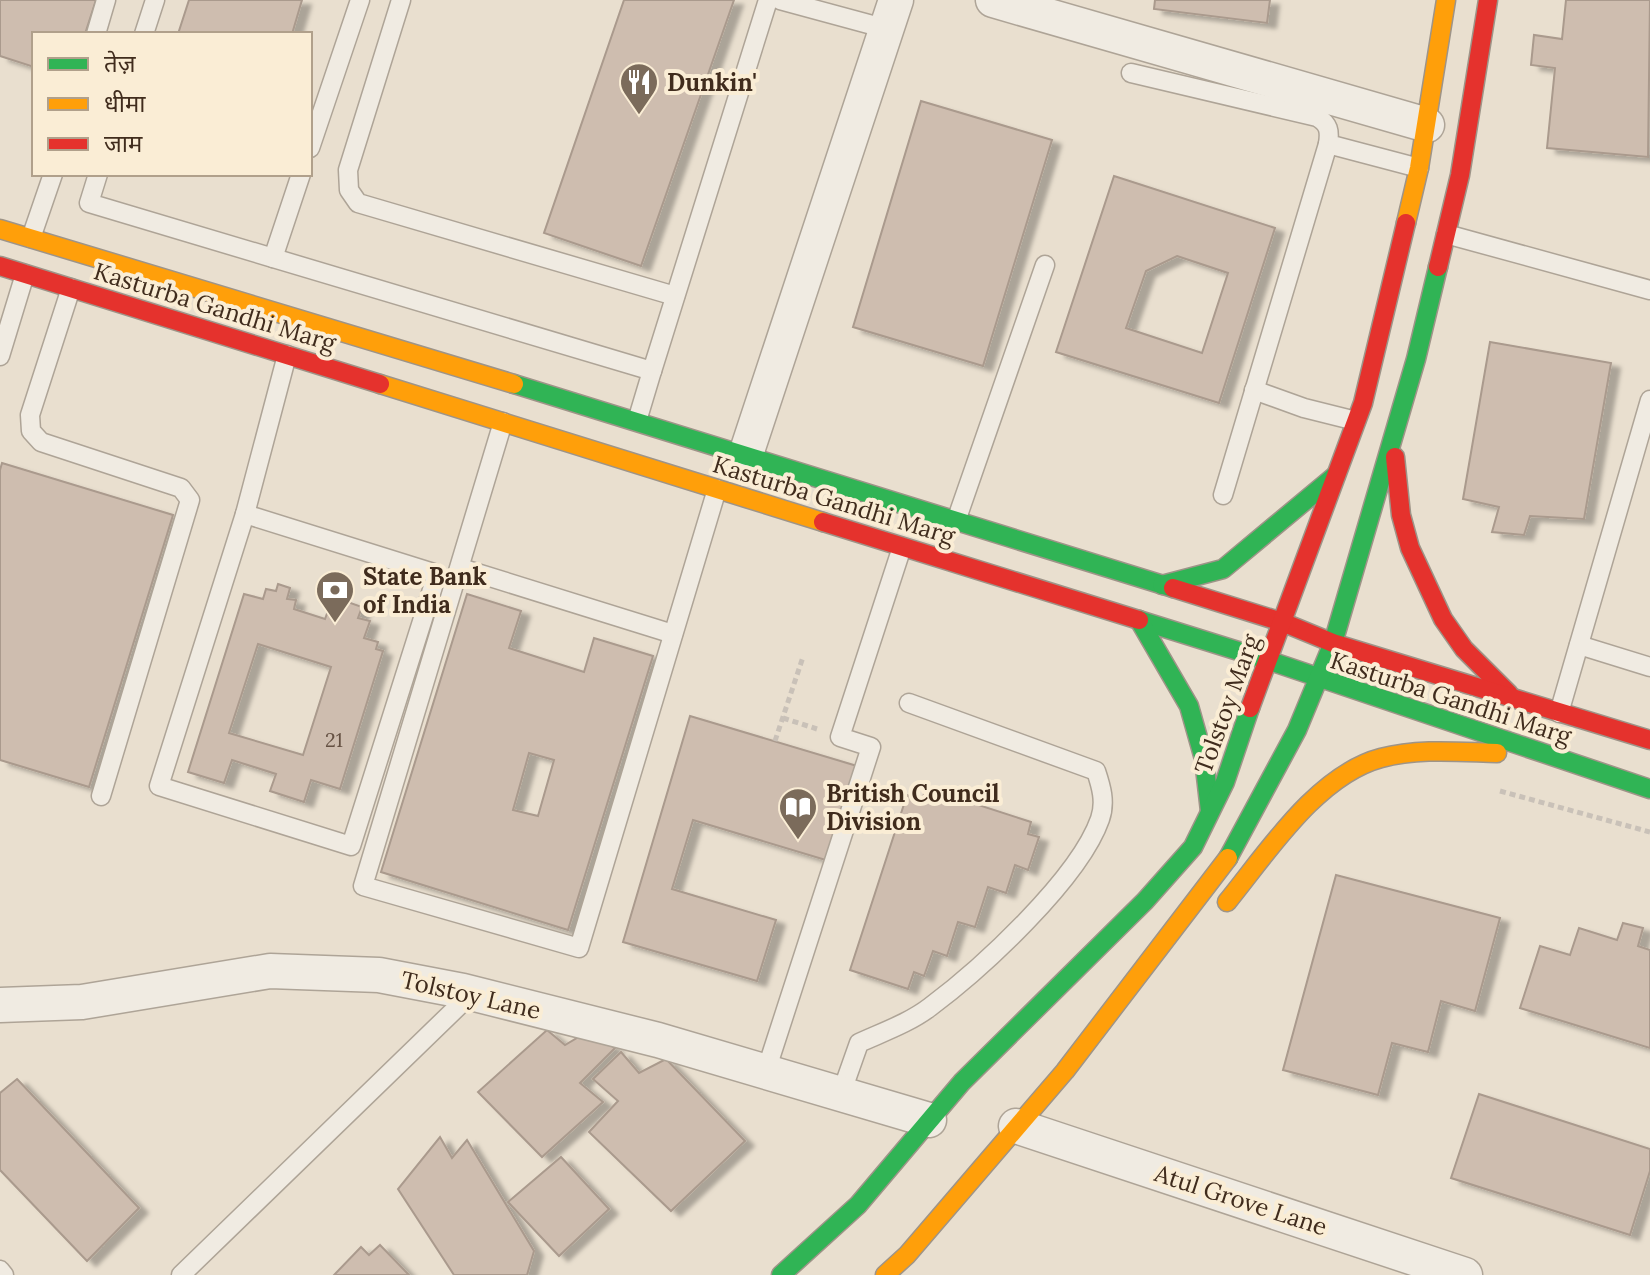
<svg xmlns="http://www.w3.org/2000/svg" width="1650" height="1275" font-family="Lora,'Noto Sans Devanagari',serif">
  <defs>
    <filter id="shadow"><feDropShadow dx="9" dy="5" stdDeviation="2" flood-color="#0004"/></filter>
  </defs>
  <rect width="100%" height="100%" fill="#e9dfcf"/>
  <g fill="#cebdaf" stroke="#aa9a8d" stroke-width="2" fill-rule="evenodd" filter="url(#shadow)">
    <polygon points="0,0 96,0 85,34 34,34 34,67 0,56"/>
    <polygon points="189,0 302,0 292,34 178,34"/>
    <polygon points="624,0 734,0 641,266 544,233"/>
    <polygon points="1155,0 1270,0 1267,23 1154,9"/>
    <polygon points="1566,0 1650,0 1648,157 1547,148 1555,68 1531,65 1534,35 1562,39"/>
    <polygon points="921,101 1052,140 983,366 853,327"/>
    <path d="M1114,176l161,52 -56,175 -163,-51zM1177,256l51,17 -26,80 -76,-25 20,-57z"/>
    <polygon points="1490,342 1611,363 1584,519 1530,516 1524,535 1492,532 1499,507 1463,499"/>
    <polygon points="2,463 173,515 89,787 0,760 0,470"/>
    <path d="M278,584l12,4 -3,11 9,1 -2,9 31,10 4,-11 13,4 3,-11 17,6 -4,11 12,3 -6,17 14,4 -2,7 7,2 -43,138 -29,-9 -7,22 -34,-11 6,-17 -44,-14 -8,23 -36,-11 56,-178 19,5 3,-10 10,2zM258,644l73,23 -28,88 -74,-22z"/>
    <path d="M467,594l54,17 -12,37 75,24 10,-34 59,18 -85,274 -187,-58zM529,753l25,7 -16,56 -25,-6z"/>
    <polygon points="690,716 857,766 829,861 693,820 672,889 776,920 757,981 623,942"/>
    <polygon points="926,788 1031,822 1028,834 1039,837 1028,870 1015,865 1006,893 988,887 975,927 958,922 947,956 933,951 924,976 914,972 908,989 850,970 907,795 922,800"/>
    <polygon points="1336,875 1500,918 1475,1011 1441,1001 1428,1052 1392,1043 1378,1095 1283,1070"/>
    <polygon points="1623,923 1643,928 1638,946 1650,950 1650,1048 1520,1008 1540,946 1570,955 1579,928 1617,940"/>
    <polygon points="547,1030 565,1045 587,1032 615,1048 580,1083 603,1102 542,1157 478,1092"/>
    <polygon points="621,1052 639,1073 666,1059 745,1141 671,1211 589,1132 618,1101 593,1079"/>
    <polygon points="17,1079 139,1208 87,1261 0,1170 0,1093"/>
    <polygon points="1479,1094 1650,1149 1650,1171 1630,1235 1451,1178"/>
    <polygon points="440,1137 452,1158 467,1140 534,1251 527,1275 454,1275 398,1189"/>
    <polygon points="561,1157 609,1209 559,1256 508,1202"/>
    <polygon points="380,1245 409,1275 334,1275 361,1247 369,1255"/>
  </g>
  <g fill="none" stroke-linecap="round" stroke-linejoin="round">
    <g stroke="#aea497" stroke-width="21">
      <g id="lane">
        <polyline points="401,0 348,170 349,190 358,203 675,296"/>
        <polyline points="780,0 887,29"/>
        <polyline points="96,34 106,0"/>
        <polyline points="144,34 155,0"/>
        <path d="M1131,73l186,44c12,7 13,14 11,27l91,24"/>
        <polyline points="310,148 360,0"/>
        <polyline points="98,174 89,203 652,371 637,421"/>
        <polyline points="1446,234 1650,290"/>
        <polyline points="31,238 53,174"/>
        <polyline points="273,258 301,174"/>
        <polyline points="71,288 30,415 31,431 41,442 181,488 190,500 101,796"/>
        <polyline points="0,356 25,274"/>
        <polyline points="652,371 768,0"/>
        <polyline points="1254,390 1304,408 1356,421"/>
        <polyline points="503,422 363,886 579,948 717,489"/>
        <polyline points="1223,495 1328,144"/>
        <polygon points="245,514 437,574 351,846 159,786"/>
        <polyline points="245,514 287,355"/>
        <polyline points="956,521 1045,265"/>
        <polyline points="461,568 673,634"/>
        <polyline points="1579,645 1650,667"/>
        <polyline points="1559,713 1650,400"/>
        <polyline points="766,1071 871,747 840,737 902,547"/>
        <path d="M841,1094l18,-51c24,-11 50,-20 71,-36 51,-38 149,-128 170,-188 6,-17 1,-33 -4,-48l-187,-68"/>
        <polyline points="0,1270 4,1275"/>
        <polyline points="181,1275 472,993"/>
      </g>
    </g>
    <g stroke="#aea497" stroke-width="37">
      <g id="street">
        <polyline points="993,0 1427,125"/>
        <polyline points="746,454 896,0"/>
        <polyline points="0,1005 82,1002 270,971 379,975 463,991 658,1040 929,1120"/>
        <polyline points="1016,1126 1465,1275"/>
      </g>
    </g>
    <g stroke="#9e9488" stroke-width="21">
      <g id="fast">
        <polyline points="514,384 1173,588"/>
        <polyline points="1162,585 1223,569 1336,475"/>
        <polyline points="1139,620 1267,660 1650,789"/>
        <polyline points="1139,620 1189,706 1204,759 1210,811"/>
        <polyline points="1228,858 1297,730 1333,643 1416,359 1438,267"/>
        <polyline points="781,1275 858,1205 962,1082 1145,901 1193,847 1225,782 1250,708"/>
      </g>
    </g>
    <g stroke="#9e9488" stroke-width="21">
      <g id="slow">
        <polyline points="1406,223 1419,168 1446,0"/>
        <polyline points="0,229 514,384"/>
        <polyline points="380,384 823,522"/>
        <path d="M1227,902c40,-49 90,-127 154,-144 38,-10 78,-6 116,-5"/>
        <polyline points="885,1275 907,1255 1065,1071 1228,858"/>
      </g>
    </g>
    <g stroke="#9e9488" stroke-width="21">
      <g id="jam">
        <polyline points="0,266 380,384"/>
        <polyline points="1438,267 1460,175 1488,0"/>
        <polyline points="1395,457 1401,515 1410,548 1443,619 1464,649 1509,694"/>
        <polyline points="823,522 1139,620"/>
        <polyline points="1173,588 1282,622 1333,643 1650,740"/>
        <polyline points="1250,708 1363,403 1406,223"/>
      </g>
    </g>
    <g stroke="#c9c1b8" stroke-width="5" stroke-dasharray="6 4" stroke-linecap="butt">
      <polyline points="783,718 817,729"/>
      <polyline points="775,741 803,657"/>
      <polyline points="1500,791 1650,832"/>
    </g>
    <use href="#lane" stroke="#f0ebe2" stroke-width="18"/>
    <use href="#street" stroke="#f0ebe2" stroke-width="34"/>
    <use href="#fast" stroke="#30b455" stroke-width="18"/>
    <use href="#slow" stroke="#ff9f0a" stroke-width="18"/>
    <use href="#jam" stroke="#e5322d" stroke-width="18"/>
  </g>
  <defs>
    <g id="restaurant-pin" transform="scale(2)"><path d="M0 17L-7.5 6A9.5 9.5 0 1 1 7.5 6Z" fill="#7b6b5b" stroke="#faedd5"/><path d="M-5-6h1v4h1v-4h1v4h1v-4h1v5L-1.5 .5V6h-2V.5L-5-1ZM5-6V6H3V1.5H1.5Q1.5-4 5-6Z" fill="#fff"/></g>
    <g id="bank-pin" transform="scale(2)"><path d="M0 17L-7.5 6A9.5 9.5 0 1 1 7.5 6Z" fill="#7b6b5b" stroke="#faedd5"/><path d="M-6-4H6V4H-6ZM0-2.3a2.3 2.3 0 1 0 0 4.6a2.3 2.3 0 1 0 0-4.6Z" fill="#fff"/></g>
    <g id="library-pin" transform="scale(2)"><path d="M0 17L-7.5 6A9.5 9.5 0 1 1 7.5 6Z" fill="#7b6b5b" stroke="#faedd5"/><path d="M-6-4Q-3-5.5-.7-3.5V5Q-3 3-6 4ZM6-4Q3-5.5 .7-3.5V5Q3 3 6 4Z" fill="#fff"/></g>
  </defs>
  <g fill-rule="evenodd">
    <use href="#restaurant-pin" x="639" y="82"/>
    <use href="#bank-pin" x="335" y="590"/>
    <use href="#library-pin" x="798" y="807"/>
  </g>
  <g text-anchor="middle" dominant-baseline="central" stroke-width="8" stroke-linejoin="round" paint-order="stroke">
    <g font-size="20" fill="#645042">
      <text x="334" y="739">21</text>
    </g>
    <g font-size="24" font-weight="bold" fill="#402c1d" stroke="#faedd5" text-anchor="start">
      <text x="667" y="82">Dunkin'</text>
      <text x="363" y="576">State Bank<tspan x="363" dy="28">of India</tspan></text>
      <text x="826" y="793">British Council<tspan x="826" dy="28">Division</tspan></text>
    </g>
    <g font-size="24" fill="#402c1d" stroke="#faedd5">
      <text transform="translate(215 307) rotate(17)">Kasturba Gandhi Marg</text>
      <text transform="translate(834 500) rotate(17)">Kasturba Gandhi Marg</text>
      <text transform="translate(1451 698) rotate(18)">Kasturba Gandhi Marg</text>
      <text transform="translate(1227 704) rotate(-70)">Tolstoy Marg</text>
      <text transform="translate(471 995) rotate(13)">Tolstoy Lane</text>
      <text transform="translate(1241 1200) rotate(18)">Atul Grove Lane</text>
    </g>
  </g>
  <rect x="32" y="32" width="280" height="144" fill="#faedd5" stroke="#b0a08b" stroke-width="2"/>
  <rect x="48" y="58" width="40" height="12" fill="#30b455" stroke="#b0a08b" stroke-width="2"/>
  <text x="104" y="72" font-size="24" fill="#402c1d">तेज़</text>
  <rect x="48" y="98" width="40" height="12" fill="#ff9f0a" stroke="#b0a08b" stroke-width="2"/>
  <text x="104" y="112" font-size="24" fill="#402c1d">धीमा</text>
  <rect x="48" y="138" width="40" height="12" fill="#e5322d" stroke="#b0a08b" stroke-width="2"/>
  <text x="104" y="152" font-size="24" fill="#402c1d">जाम</text>
</svg>
